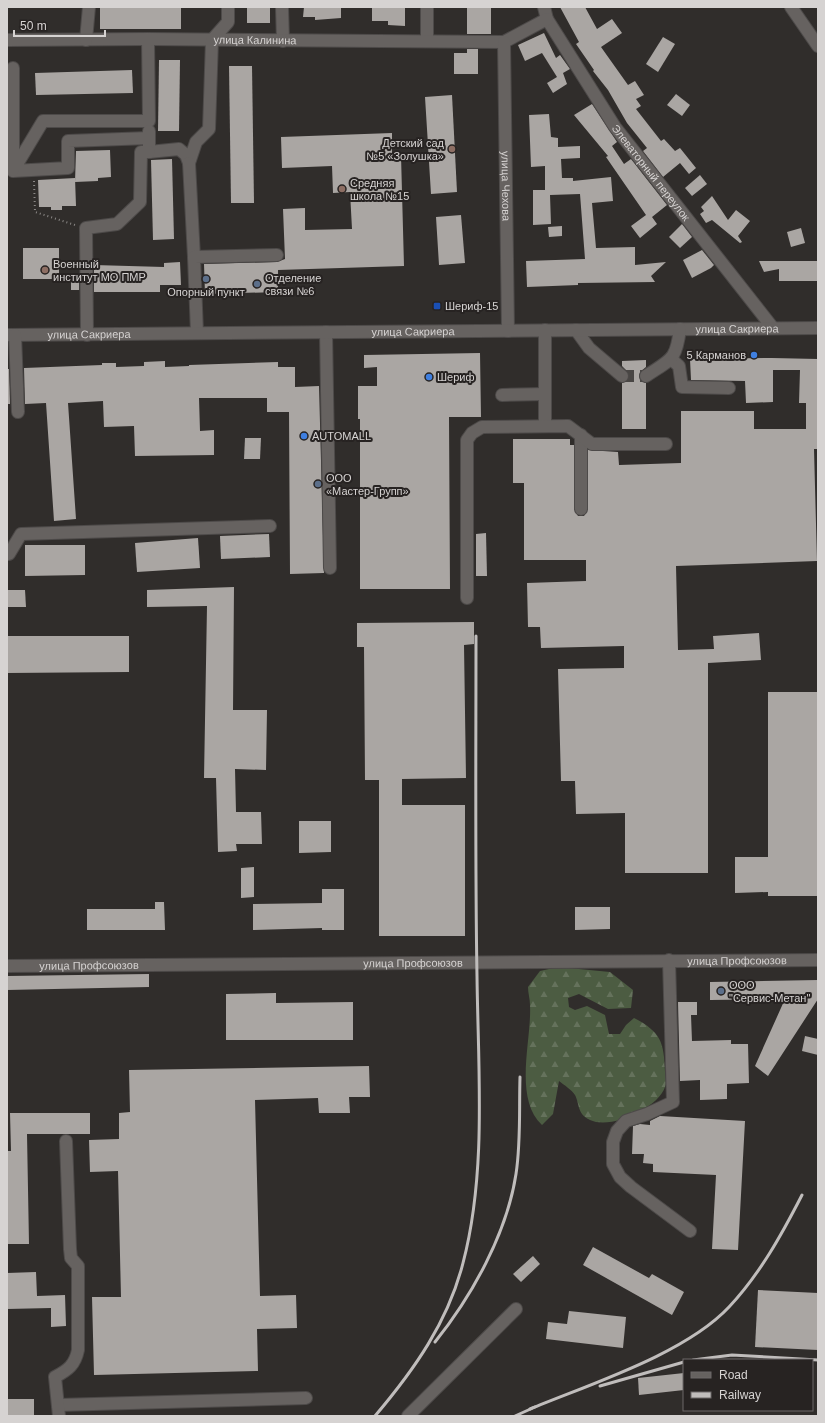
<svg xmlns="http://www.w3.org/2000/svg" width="825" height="1423" font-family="Arial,sans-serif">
  <defs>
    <pattern id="forest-firs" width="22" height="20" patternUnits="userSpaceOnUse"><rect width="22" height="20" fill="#4c5c42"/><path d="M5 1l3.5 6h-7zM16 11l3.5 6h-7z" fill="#65725c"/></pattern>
  </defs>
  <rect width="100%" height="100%" fill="#302d2b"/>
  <path fill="url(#forest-firs)" d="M558,967l52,5 23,18 -2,18 -23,1 -29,-15 -11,4 1,9 6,3 12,-4 18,9 4,19h11l6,-9 8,-7c27,14 30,24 31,54 0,4 2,10 0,15 -7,21 -54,43 -75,33 -13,-6 -10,-15 -15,-25 -3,-5 -11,-10 -16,-14l-6,33 -11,11c-29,-27 -10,-85 -12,-120 0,-6 -2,-12 -2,-18l12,-16z"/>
  <g fill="#aaa6a3">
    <rect x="247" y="7" width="23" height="16"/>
    <polygon points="304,7 341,7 341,18 315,20 315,17 303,17"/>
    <polygon points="376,7 405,7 405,26 388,25 388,21 372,21 372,8"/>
    <rect x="467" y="7" width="24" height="27"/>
    <polygon points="560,7 585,7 597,29 612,19 622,33 601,47 628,85 635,81 644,95 636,99 641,106 636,109 661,141 664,139 675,151 680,148 696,168 689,174 680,163 663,177 643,151 647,148 627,123 608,90 593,71 594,70 576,44 579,42"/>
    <rect x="100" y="8" width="81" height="21"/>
    <polygon points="544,33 556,58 560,55 570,69 563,73 567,84 553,93 547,83 557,77 542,53 525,61 518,45"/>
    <polygon points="663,37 675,44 658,72 646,64"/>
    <polygon points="467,49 478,49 478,74 454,74 454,53 467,53"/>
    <polygon points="159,60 180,60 179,131 158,131"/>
    <polygon points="229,66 252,66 254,203 231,203"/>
    <polygon points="132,70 133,93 36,95 35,73"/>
    <polygon points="676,94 690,105 682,116 667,105"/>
    <polygon points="452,95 457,192 431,194 425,97"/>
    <polygon points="592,104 617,142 612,146 624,164 631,159 667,205 652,217 657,224 640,238 631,226 646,215 606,157 608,156 574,115"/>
    <polygon points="549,114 551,137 558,138 558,147 580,146 580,158 561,159 562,178 573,178 573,181 611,177 613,201 592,203 596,248 635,247 635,265 666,262 651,276 655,282 578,283 578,285 527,287 526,261 585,259 580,194 550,195 551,224 533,225 533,190 545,190 545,166 531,167 529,115"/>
    <polygon points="392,133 392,155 401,155 404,266 278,270 278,292 205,294 204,264 277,262 285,259 283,209 305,208 305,230 352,229 350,192 333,193 332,166 282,168 281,137"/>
    <polygon points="110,150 111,177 98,178 98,181 75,182 76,151"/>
    <polygon points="172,159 174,239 153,240 151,160"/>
    <polygon points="700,175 707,184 692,196 685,188"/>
    <polygon points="75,178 76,206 62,206 62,210 51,210 51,207 39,207 38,180"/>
    <polygon points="712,196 728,220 736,210 750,221 738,236 742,242 740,243 712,220 706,223 700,214 704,211 701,207"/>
    <polygon points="461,215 465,263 439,265 436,217"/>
    <polygon points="682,224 692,237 680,248 669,237"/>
    <polygon points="562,226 562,236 549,237 548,227"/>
    <polygon points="801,228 805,243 791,247 787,232"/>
    <rect x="23" y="248" width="36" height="31"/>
    <polygon points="702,250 714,265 711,268 692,278 683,260"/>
    <polygon points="759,261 818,261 818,281 779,281 779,269 764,272"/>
    <polygon points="180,262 181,285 160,285 160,292 94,292 94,265 164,267 164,263"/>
    <rect x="71" y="279" width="8" height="11"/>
    <polygon points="480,353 481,417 449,417 450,589 360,589 360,419 358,419 358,386 377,386 377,367 364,368 364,355"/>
    <polygon points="772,358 818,359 818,449 814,449 817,561 676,566 678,650 714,649 713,636 759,633 761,660 708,663 708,873 625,873 625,813 576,814 575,781 561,781 558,669 624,668 624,646 541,648 540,627 528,627 527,583 586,581 586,560 524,560 524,483 513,483 513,439 570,439 570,445 574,445 574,509 578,516 584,516 588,509 588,450 618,452 619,465 681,463 681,411 754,411 754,429 806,429 806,403 799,403 800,370 773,370 773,402 746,403 745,381 691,380 690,359"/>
    <polygon points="646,360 646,367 640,372 639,376 640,380 646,383 646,429 622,429 622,383 627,381 629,377 627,371 622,366 622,361"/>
    <polygon points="165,361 165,367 189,366 189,365 278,362 278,367 295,367 295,387 319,386 324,573 290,574 289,412 267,412 267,398 199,398 200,431 214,430 214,455 135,456 134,426 104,427 103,401 68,403 76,519 54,521 46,403 25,404 24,368 102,365 102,363 116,363 116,367 144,366 144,362"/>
    <polygon points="7,369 9,369 10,404 7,404"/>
    <polygon points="245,438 261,438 260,459 244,459"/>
    <polygon points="486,533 487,576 476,576 476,534"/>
    <polygon points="269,534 270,557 221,559 220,536"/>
    <polygon points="198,538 200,568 137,572 135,543"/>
    <polygon points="25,545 85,545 85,575 25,576"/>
    <polygon points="234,587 233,710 267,710 266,770 235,769 236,812 261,812 262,844 236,844 237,851 218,852 216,778 204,778 207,606 147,607 147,590"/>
    <polygon points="7,590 25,590 26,607 7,607"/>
    <polygon points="474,622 474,644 464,645 466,778 402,779 402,805 465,805 465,936 379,936 379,780 365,780 364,647 357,647 357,623"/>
    <polygon points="7,636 129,636 129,672 7,673"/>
    <polygon points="768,692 818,692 818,896 768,896 768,892 735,893 735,857 768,857"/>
    <polygon points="299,821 331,821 331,852 299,853"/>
    <polygon points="254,867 254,897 241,898 241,868"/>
    <polygon points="322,889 344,889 344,930 322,930 322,928 253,930 253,904 322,903"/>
    <polygon points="155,902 164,902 165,930 87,930 87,909 155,909"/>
    <polygon points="575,907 610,907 610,929 575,930"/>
    <polygon points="149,974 149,987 7,990 7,976"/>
    <polygon points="818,980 818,999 768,1076 755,1066 785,999 710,1000 710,982"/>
    <polygon points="276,993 276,1003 353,1002 353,1040 226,1040 226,994"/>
    <polygon points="678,1002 697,1002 697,1015 691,1015 692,1041 731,1040 731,1044 748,1044 749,1083 727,1084 727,1099 700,1100 700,1080 680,1081"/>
    <polygon points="805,1036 818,1039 818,1055 802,1051"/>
    <polygon points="369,1066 370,1097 349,1097 350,1113 319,1113 318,1098 255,1100 260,1296 296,1295 297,1328 257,1329 258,1371 94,1375 92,1297 121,1297 118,1171 90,1172 89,1140 119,1139 119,1113 130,1112 129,1070"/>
    <polygon points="10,1113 90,1113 90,1134 27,1134 29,1244 7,1244 7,1151 11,1151"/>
    <polygon points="660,1116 745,1121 738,1250 712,1249 716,1175 653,1172 653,1164 643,1163 644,1154 632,1154 633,1126 640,1124 650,1125 650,1121"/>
    <polygon points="593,1247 649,1278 652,1274 684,1292 672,1315 583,1265"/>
    <polygon points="533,1256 540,1264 521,1282 513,1274"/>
    <polygon points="36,1272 37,1296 65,1295 66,1326 51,1327 51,1308 7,1309 7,1273"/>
    <polygon points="758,1290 818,1293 818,1350 755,1347"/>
    <polygon points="569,1311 626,1317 623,1348 546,1339 548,1322 567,1324"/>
    <polygon points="684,1373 684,1390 639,1395 638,1378"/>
    <rect x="7" y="1399" width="27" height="17"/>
  </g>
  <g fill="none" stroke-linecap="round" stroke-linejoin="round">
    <polyline stroke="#494644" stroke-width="12" stroke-dasharray="12 6" stroke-linecap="butt" points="622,376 646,376"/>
    <g stroke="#4d4a49" stroke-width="14">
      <g id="minor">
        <polyline points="282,7 283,41"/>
        <polyline points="427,7 427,41"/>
        <path id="s1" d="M544,7l3,12 68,108 158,201"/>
        <polyline points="791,7 818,46"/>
        <polyline points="148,39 149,121 43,121 13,171 68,168 68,141 149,138"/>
        <path id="s2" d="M7,40l141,-1 356,3 43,-23"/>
        <polyline points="86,40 89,7"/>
        <path id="s3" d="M504,42l4,289"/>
        <polyline points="13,68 13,170"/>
        <polyline points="149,131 149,152 179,149 186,155 189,163 196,142 209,129 212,40 228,22 228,7"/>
        <polyline points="189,163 194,257"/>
        <polyline points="576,330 589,348 622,376"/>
        <polyline points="326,332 330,568"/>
        <polyline points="197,333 194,257 277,255"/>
        <path id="s4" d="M7,335l811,-7"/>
        <polyline points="15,335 18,412"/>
        <polyline points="87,335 86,228 117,224 140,202 141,152 149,152"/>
        <polyline points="671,359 679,366 682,387 729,388"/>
        <path d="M646,376c25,-17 30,-15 34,-47"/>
        <polyline points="502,395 545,394"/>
        <polyline points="545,426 545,330"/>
        <polyline points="581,435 581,509"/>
        <polyline points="7,554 9,554 21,534 270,526"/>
        <polyline points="467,598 467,440 472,433 482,427 568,426 592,444 666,444"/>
        <polyline points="669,960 673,1102 647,1114 626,1121 617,1131 613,1142 613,1164 620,1177 631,1187 690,1231"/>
        <path id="s5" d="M7,966l811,-6"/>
        <polyline points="58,1405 306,1398"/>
        <path d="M59,1416l-4,-39c13,-7 20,-12 23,-27v-84l-7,-8 -1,-9 -4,-108"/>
        <polyline points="408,1416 516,1309"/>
      </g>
    </g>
    <polyline stroke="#8a8785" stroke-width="2" stroke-dasharray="1 3" stroke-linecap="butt" points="34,181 35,212 75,225"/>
    <use href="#minor" stroke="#666260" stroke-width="12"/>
    <g stroke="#c0bdbc" stroke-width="3">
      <path d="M435,1342c37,-46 72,-109 81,-168 5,-32 3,-65 4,-97"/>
      <polyline points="693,1360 732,1355 818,1360"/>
      <polyline points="600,1386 684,1362"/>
      <path d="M530,1409c60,-25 155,-55 199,-102 31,-33 53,-73 73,-112"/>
      <path d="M375,1416c39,-46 73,-94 88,-153 24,-91 15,-194 14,-287 -2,-113 -1,-227 -1,-340"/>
      <polyline points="515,1416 535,1407"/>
    </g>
  </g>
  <g fill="#8d6e63" stroke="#272322" stroke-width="1.5">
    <circle cx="452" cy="149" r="4"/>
    <circle cx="342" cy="189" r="4"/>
    <circle cx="45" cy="270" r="4"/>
  </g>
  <g fill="#5c6f8a" stroke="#272322" stroke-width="1.5">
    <circle cx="206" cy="279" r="4"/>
    <circle cx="257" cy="284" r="4"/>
    <circle cx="318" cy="484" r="4"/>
    <circle cx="721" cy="991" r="4"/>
  </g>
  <rect fill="#1a4fb4" stroke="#272322" stroke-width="1.5" x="433" y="302" width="8" height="8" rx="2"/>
  <g fill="#3f7fe0" stroke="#272322" stroke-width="1.5">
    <circle cx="754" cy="355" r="4"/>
    <circle cx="429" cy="377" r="4"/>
    <circle cx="304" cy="436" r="4"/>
  </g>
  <g text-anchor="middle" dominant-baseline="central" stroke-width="4" stroke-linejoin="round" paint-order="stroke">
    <g font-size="11" fill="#d6d3d2" stroke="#272322">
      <text stroke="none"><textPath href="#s2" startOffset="248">улица Калинина</textPath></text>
      <text stroke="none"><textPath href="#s1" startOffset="198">Элеваторный переулок</textPath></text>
      <text stroke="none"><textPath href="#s3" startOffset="144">улица Чехова</textPath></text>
      <text stroke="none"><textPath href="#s4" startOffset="730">улица Сакриера</textPath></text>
      <text stroke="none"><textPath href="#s4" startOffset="406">улица Сакриера</textPath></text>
      <text stroke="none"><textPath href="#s4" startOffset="82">улица Сакриера</textPath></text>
      <text stroke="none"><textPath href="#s5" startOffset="730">улица Профсоюзов</textPath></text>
      <text stroke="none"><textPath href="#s5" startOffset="406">улица Профсоюзов</textPath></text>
      <text stroke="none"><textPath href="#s5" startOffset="82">улица Профсоюзов</textPath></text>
    </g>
    <g font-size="11" fill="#d6d3d2" stroke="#272322" text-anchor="start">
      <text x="444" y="143" text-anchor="end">Детский сад<tspan x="444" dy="13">№5 «Золушка»</tspan></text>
      <text x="350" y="183">Средняя<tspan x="350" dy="13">школа №15</tspan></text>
      <text x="53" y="264">Военный<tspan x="53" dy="13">институт МО ПМР</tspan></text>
      <text x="265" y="278">Отделение<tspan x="265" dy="13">связи №6</tspan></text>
      <text x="206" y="292" text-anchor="middle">Опорный пункт</text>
      <text x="445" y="306">Шериф-15</text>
      <text x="746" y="355" text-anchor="end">5 Карманов</text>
      <text x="437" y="377">Шериф</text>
      <text x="312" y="436">AUTOMALL</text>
      <text x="326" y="478">ООО<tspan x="326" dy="13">«Мастер-Групп»</tspan></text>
      <text x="729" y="985">ООО<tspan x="729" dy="13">"Сервис-Метан"</tspan></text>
    </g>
  </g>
  <rect width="825" height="1423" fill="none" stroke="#d6d3d2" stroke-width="16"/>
  <rect x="683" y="1359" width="130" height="52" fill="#272322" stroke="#6d6968"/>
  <rect x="691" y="1372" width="20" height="6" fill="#666260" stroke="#6d6968"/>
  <text x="719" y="1379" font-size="12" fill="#d6d3d2">Road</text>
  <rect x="691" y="1392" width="20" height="6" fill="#c0bdbc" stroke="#6d6968"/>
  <text x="719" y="1399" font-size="12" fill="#d6d3d2">Railway</text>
  <path d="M14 30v6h91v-6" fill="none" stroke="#d6d3d2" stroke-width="2"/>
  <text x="20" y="30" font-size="12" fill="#d6d3d2" stroke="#272322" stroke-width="3" paint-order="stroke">50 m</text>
</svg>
